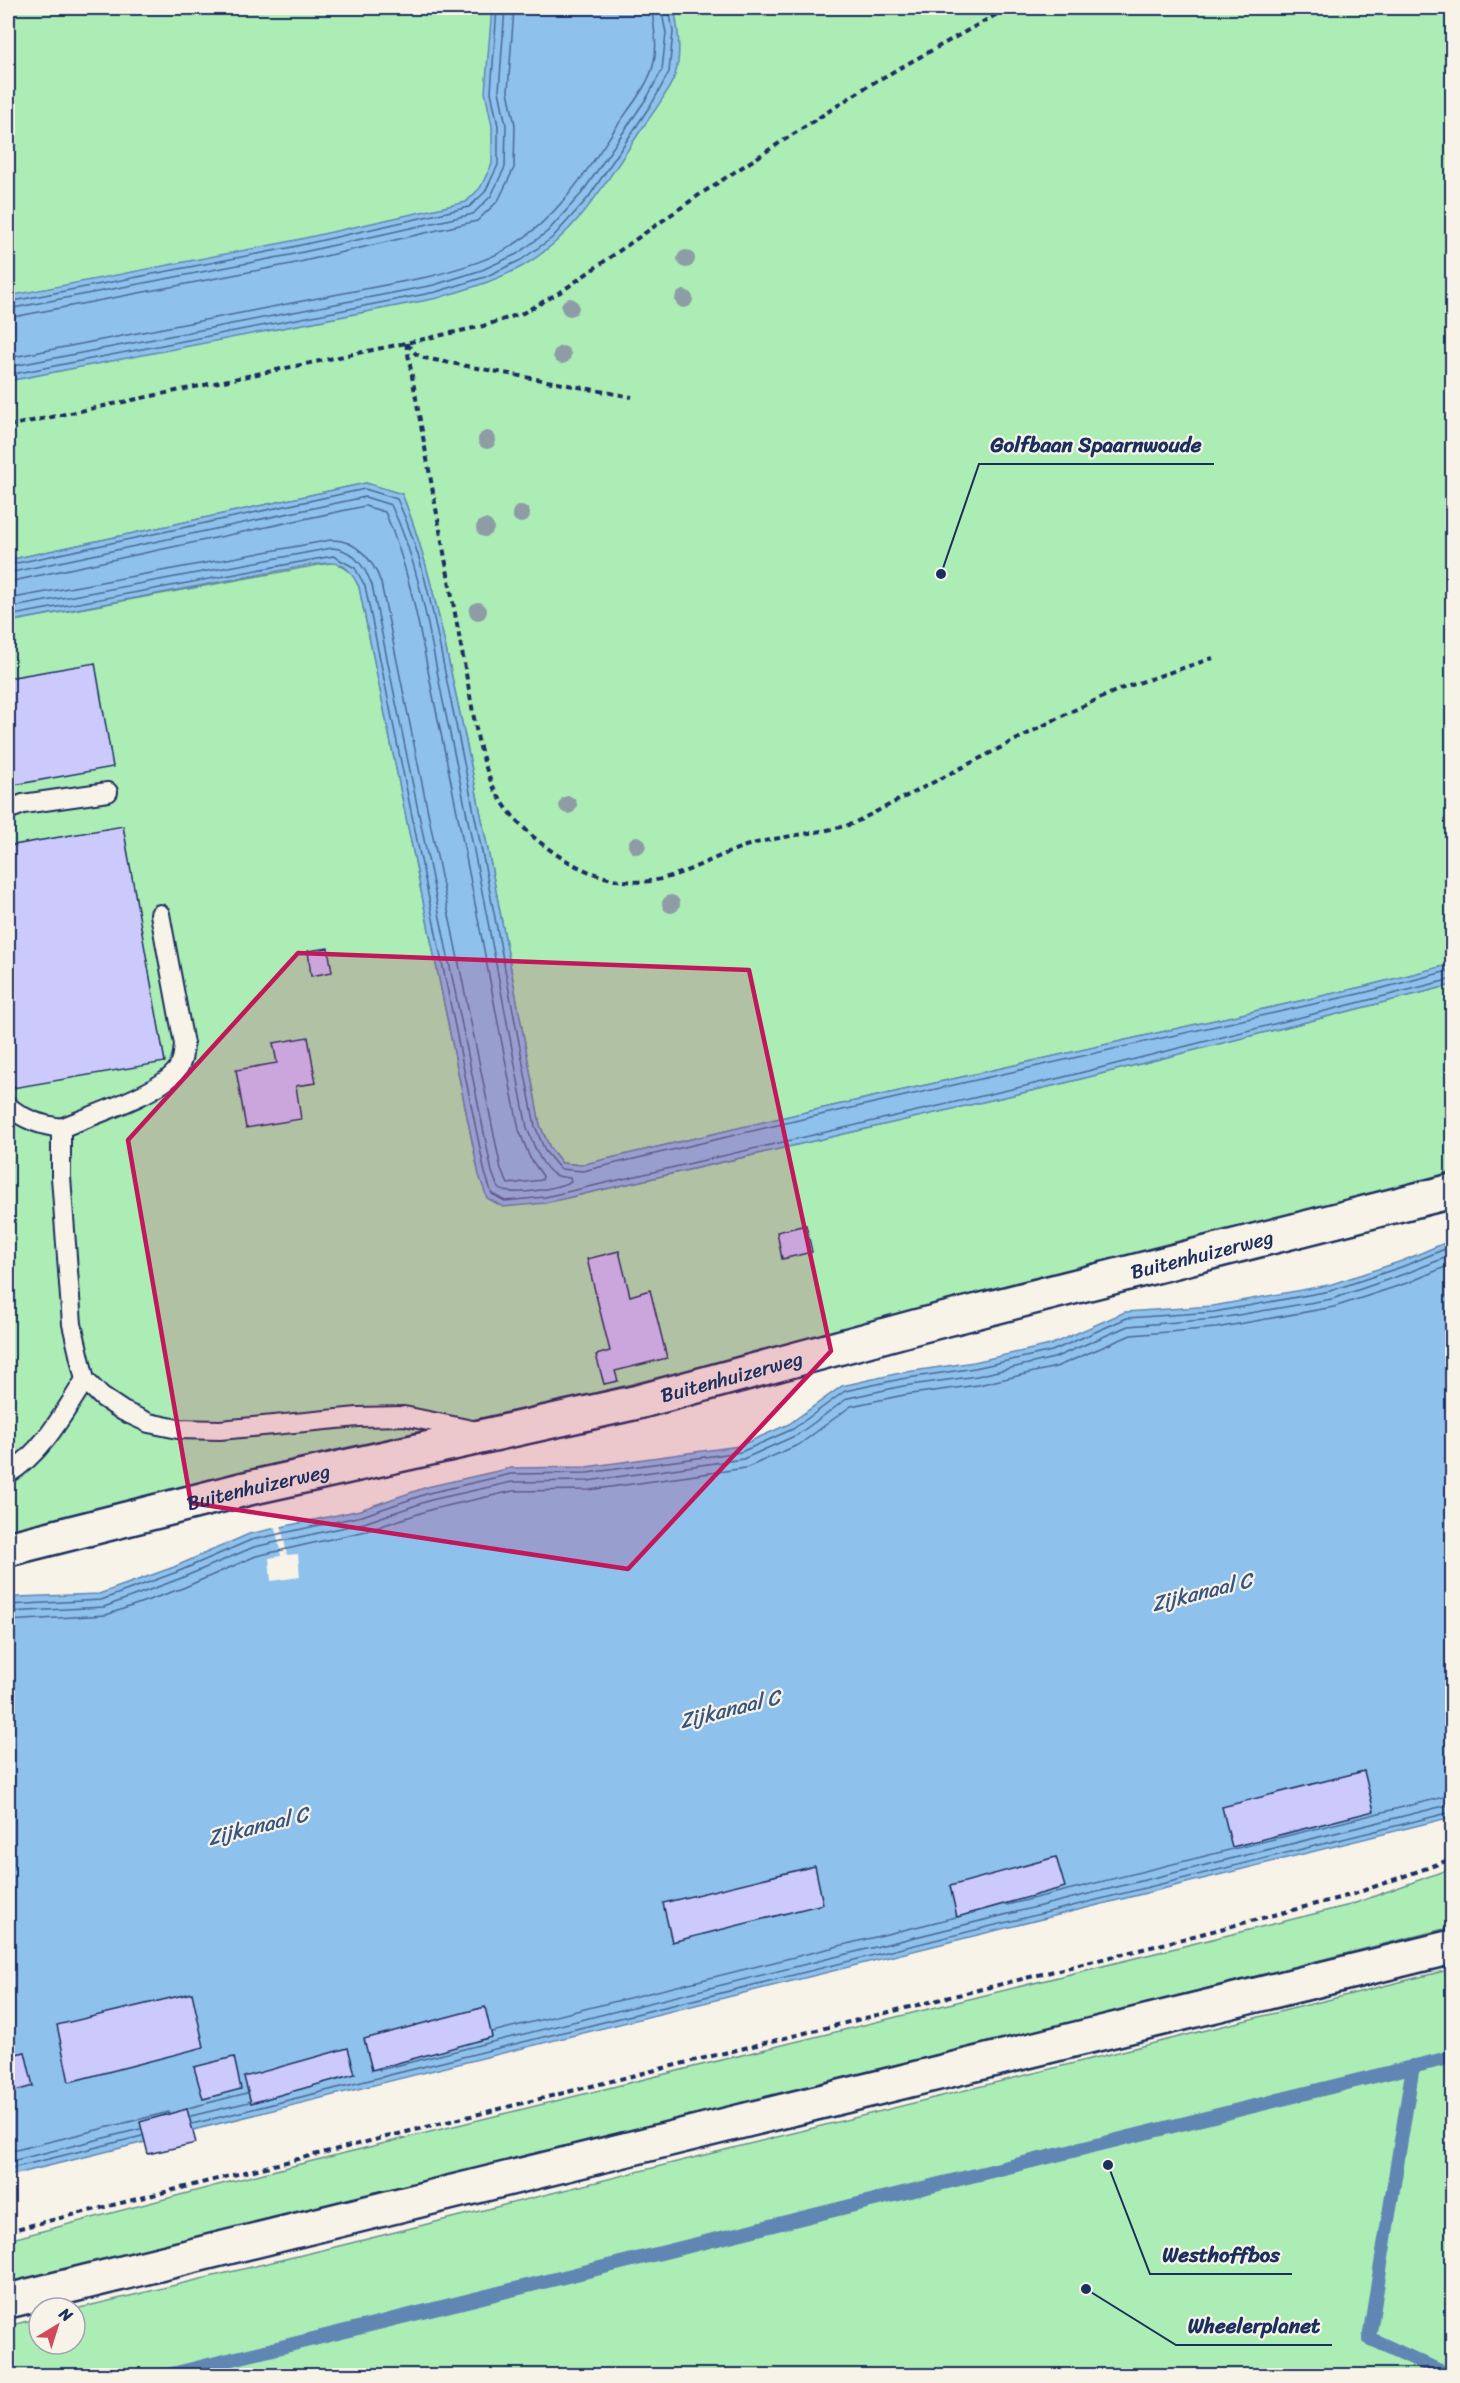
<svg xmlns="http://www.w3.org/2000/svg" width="1460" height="2383" font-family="Sriracha,sans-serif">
  <rect width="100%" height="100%" fill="#f7f3e8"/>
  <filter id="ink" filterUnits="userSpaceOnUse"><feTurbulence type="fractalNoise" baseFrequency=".0167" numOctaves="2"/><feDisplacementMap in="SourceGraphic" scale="12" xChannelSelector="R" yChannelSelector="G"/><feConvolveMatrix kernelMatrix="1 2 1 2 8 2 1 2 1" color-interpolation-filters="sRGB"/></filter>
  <g filter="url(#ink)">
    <g fill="#acedb6" stroke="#648e8a" stroke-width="1.5">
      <path d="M8,8h1444v956l-86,22 -560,126 -225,53 -19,-2 -12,-15 -10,-23c-25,-136 -50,-272 -79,-407 -17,-75 -30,-152 -59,-224l-36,-11 -358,77z"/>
      <polygon points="335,562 351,572 359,587 479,1175 545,1203 1061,1084 1452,985 1452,1180 1241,1232 1228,1229 1147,1249 1142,1256 384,1446 8,1536 8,622"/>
      <polygon points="1452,1868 1452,1927 8,2288 8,2240 268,2172 1350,1905"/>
      <polygon points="1452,1969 1452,2375 8,2375 8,2326 39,2318 39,2344 75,2344 75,2309 331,2248"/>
    </g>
    <g fill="#8ec1eb" stroke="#6087b3" stroke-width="1.5">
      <path d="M492,8h182c4,19 8,47 1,67 -8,21 -24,40 -36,58 -32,48 -64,103 -116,133 -27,15 -56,23 -85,32l-430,83v-85l279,-54 179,-40 14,-14 12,-24v-38l-7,-34z"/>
      <path d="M366,483l36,11c29,72 42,148 59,224 29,135 54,271 79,407l10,23 12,15 19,2 225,-53 560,-126 86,-22v21l-391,99 -516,119 -42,4 -16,-9 -8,-23 -120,-588c-13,-27 -21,-26 -49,-22l-302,57v-62z"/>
      <polygon points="1452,1240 1452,1817 8,2176 8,1599 17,1597 99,1594 174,1567 249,1534 360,1510 427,1487 511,1468 586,1467 739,1446 789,1424 842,1386 900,1373 974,1362 1050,1345 1125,1312 1213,1306 1329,1285 1402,1261"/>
    </g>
    <polygon fill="#f7f3e8" points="281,1524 287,1555 298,1554 300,1577 271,1581 269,1558 281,1556 275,1525"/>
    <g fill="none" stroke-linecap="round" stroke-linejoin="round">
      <g stroke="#496996" stroke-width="1.5">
        <polyline points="8,302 288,248 469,207 485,192 498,165 498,126 491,92 497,8"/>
        <polyline points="8,309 290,255 473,214 491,196 505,167 506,125 499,91 505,8"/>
        <polyline points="8,318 291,264 477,221 498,201 514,168 515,125 508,91 514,8"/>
        <path d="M8,358l424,-82c28,-8 57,-15 81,-31 45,-28 73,-73 102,-116 12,-18 33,-43 38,-63 6,-21 0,-38 -1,-58"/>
        <polyline points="8,367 434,285 482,270 517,254 547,232 582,193 648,96 662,70 666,33 661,8"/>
        <polyline points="8,375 436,292 485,277 521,260 552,238 588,198 654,100 669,72 673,32 669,8"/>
        <path d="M8,565l357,-76 32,10c30,64 40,138 55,207 30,139 56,280 83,420l10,25 15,18 23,2 224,-53 560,-126 85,-22"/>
        <path d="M8,573l357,-76 26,8c30,62 39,134 53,201 31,140 56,281 83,422 6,15 14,39 28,47 4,2 10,2 15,3l1,4c-17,6 -58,16 -73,6l-6,-16 -120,-587c-7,-18 -19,-36 -40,-37l-324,60"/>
        <path d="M8,582l357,-76 20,6c27,62 37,132 51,198 30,140 55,280 83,420l11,28 13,18 -1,4 -34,4 -7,-15 -120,-586c-7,-22 -25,-44 -50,-43l-323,59"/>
        <polyline points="8,616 333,556 355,568 365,586 485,1173 492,1194 505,1201 545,1197 1060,1078 1452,979"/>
        <polyline points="8,1605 101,1600 177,1572 251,1540 362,1516 429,1493 511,1474 587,1473 741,1452 793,1429 845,1391 901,1379 975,1368 1052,1351 1127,1318 1214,1312 1330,1291 1404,1266 1452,1246"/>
        <polyline points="8,1612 104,1607 179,1579 254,1547 364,1523 431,1500 512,1482 588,1481 743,1459 797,1435 848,1398 903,1386 977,1376 1054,1358 1128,1326 1215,1319 1332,1299 1407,1273 1452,1255"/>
        <polyline points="8,1621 106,1615 183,1588 256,1556 366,1531 433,1509 513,1491 589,1490 746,1468 800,1444 851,1406 904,1395 978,1385 1056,1367 1131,1335 1216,1328 1334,1307 1410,1282 1452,1264"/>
        <polyline points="1007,1905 1452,1795"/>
        <polyline points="492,2032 956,1917"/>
        <polyline points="379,2070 1452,1804"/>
        <polyline points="188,2108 247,2093"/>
        <polyline points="191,2116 249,2102"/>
        <polyline points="192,2124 1452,1812"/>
        <polyline points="8,2152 169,2112"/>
        <polyline points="8,2162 140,2129"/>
        <polyline points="8,2169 142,2136"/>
      </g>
      <g stroke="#6087b3" stroke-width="14">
        <polyline points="1413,2066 1369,2338 1451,2376"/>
        <polyline points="164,2376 1452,2057"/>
      </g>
    </g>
    <g fill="#cccafd" stroke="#1b2f5e" stroke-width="1.5">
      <polygon points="95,663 113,767 8,786 8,678"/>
      <polygon points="123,826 165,1062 13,1088 8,1060 8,846"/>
      <polygon points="328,948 332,972 311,976 308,951"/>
      <polygon points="308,1037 316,1083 296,1086 301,1119 246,1128 236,1070 277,1063 273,1043"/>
      <polygon points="806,1225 812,1252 782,1259 777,1232"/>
      <polygon points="619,1251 630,1296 650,1290 667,1358 615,1371 618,1381 604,1384 596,1355 610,1351 587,1259"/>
      <polygon points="1364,1771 1374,1811 1232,1847 1222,1807"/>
      <polygon points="1056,1857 1065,1887 957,1917 950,1886"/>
      <polygon points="815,1866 823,1904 672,1942 663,1903"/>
      <polygon points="192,1993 204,2047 69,2082 57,2025"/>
      <polygon points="485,2007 492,2037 372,2070 364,2039"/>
      <polygon points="348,2048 355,2074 251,2103 244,2077"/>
      <polygon points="25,2052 33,2086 8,2093 8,2056"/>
      <polygon points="234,2057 241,2089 203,2099 194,2067"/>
      <polygon points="187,2109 196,2143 148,2154 140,2122"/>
    </g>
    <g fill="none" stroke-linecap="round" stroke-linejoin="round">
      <g stroke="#1b2f5e" stroke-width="22">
        <g id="lane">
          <polyline points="8,810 23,804 108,792"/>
          <path d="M8,1106c16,14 33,19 53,22v49l11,147 13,56 17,17 21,14 26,12 29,6 42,1 138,-13 46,-1 73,15"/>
          <path d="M61,1128c29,-12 98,-34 116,-58 6,-8 6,-16 7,-26l-24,-130"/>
          <path d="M8,1474c35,-22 55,-60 77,-94"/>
        </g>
      </g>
      <g stroke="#1b2f5e" stroke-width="38">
        <g id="secondary">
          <path id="s1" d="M8,1549l237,-60 393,-87 281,-76 533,-135"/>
          <polyline points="8,2301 1452,1947"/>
        </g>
      </g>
      <g stroke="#1b2f5e" stroke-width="4" stroke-dasharray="6 4.5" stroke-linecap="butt">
        <path d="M406,343l72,397c5,18 9,35 18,52 27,48 96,97 154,89 35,-5 66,-26 99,-36 34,-10 69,-11 103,-21l218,-112 50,-23 93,-31"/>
        <polyline points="407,344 416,354 424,358 632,397"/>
        <polyline points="8,426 406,343 483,326 523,313 562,291 702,193 871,84 1008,8"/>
        <polyline points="8,2231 1163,1944 1354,1894 1452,1859"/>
      </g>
      <use href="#lane" stroke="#f7f3e8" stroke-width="18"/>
      <use href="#secondary" stroke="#f7f3e8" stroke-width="33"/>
    </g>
    <g fill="#8e9ca6">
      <circle cx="686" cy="259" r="9"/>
      <circle cx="684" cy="299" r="9"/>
      <circle cx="570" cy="307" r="9"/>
      <circle cx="562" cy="355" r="9"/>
      <circle cx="487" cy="440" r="9"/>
      <circle cx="521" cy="514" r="9"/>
      <circle cx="485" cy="528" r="9"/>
      <circle cx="478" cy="611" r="9"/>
      <circle cx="568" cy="805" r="9"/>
      <circle cx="637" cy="845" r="9"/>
      <circle cx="671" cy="904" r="9"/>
    </g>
  </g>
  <path fill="#c2185b" fill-opacity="0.2" stroke="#c2185b" stroke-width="4.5" stroke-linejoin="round" d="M298,953l451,17 82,381 -203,218 -437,-66 -63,-363z"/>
  <g text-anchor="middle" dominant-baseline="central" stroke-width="4.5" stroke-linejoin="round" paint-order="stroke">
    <g font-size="20" fill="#1b2f5e" stroke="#f7f3e8">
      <text stroke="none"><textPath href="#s1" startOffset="1230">Buitenhuizerweg</textPath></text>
      <text stroke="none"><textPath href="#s1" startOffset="744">Buitenhuizerweg</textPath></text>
      <text stroke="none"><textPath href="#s1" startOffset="258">Buitenhuizerweg</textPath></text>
    </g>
    <g font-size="21" font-style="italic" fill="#385481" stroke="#f7f3e8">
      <text transform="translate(1202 1592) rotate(-14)">Zijkanaal C</text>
      <text transform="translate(730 1709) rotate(-14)">Zijkanaal C</text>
      <text transform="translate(258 1826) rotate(-14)">Zijkanaal C</text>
    </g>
  </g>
  <path fill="none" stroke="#1b2f5e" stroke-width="2" d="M941 574L979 464H1214M1108 2165L1150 2274H1292M1086 2289L1176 2345H1332"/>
  <g fill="#1b2f5e" stroke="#f7f3e8" stroke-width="2">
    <circle cx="941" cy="574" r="6"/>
    <circle cx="1108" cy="2165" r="6"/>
    <circle cx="1086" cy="2289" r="6"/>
  </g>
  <g font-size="21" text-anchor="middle" font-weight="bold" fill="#1b2f5e" stroke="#f7f3e8" stroke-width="4.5" stroke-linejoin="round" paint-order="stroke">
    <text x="1096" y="452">Golfbaan Spaarnwoude</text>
    <text x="1221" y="2262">Westhoffbos</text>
    <text x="1254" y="2333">Wheelerplanet</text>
  </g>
  <rect width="1460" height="2383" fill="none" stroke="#f7f3e8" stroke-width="30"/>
  <rect x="15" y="15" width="1430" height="2353" fill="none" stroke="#1b2f5e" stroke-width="2" filter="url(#ink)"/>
  <g transform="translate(57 2326) rotate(38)"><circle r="28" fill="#f7f3e8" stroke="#9fa5b1" stroke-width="1.5"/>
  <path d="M0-4.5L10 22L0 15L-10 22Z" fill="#d1495b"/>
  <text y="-9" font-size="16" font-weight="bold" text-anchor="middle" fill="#1b2f5e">N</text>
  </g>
</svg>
